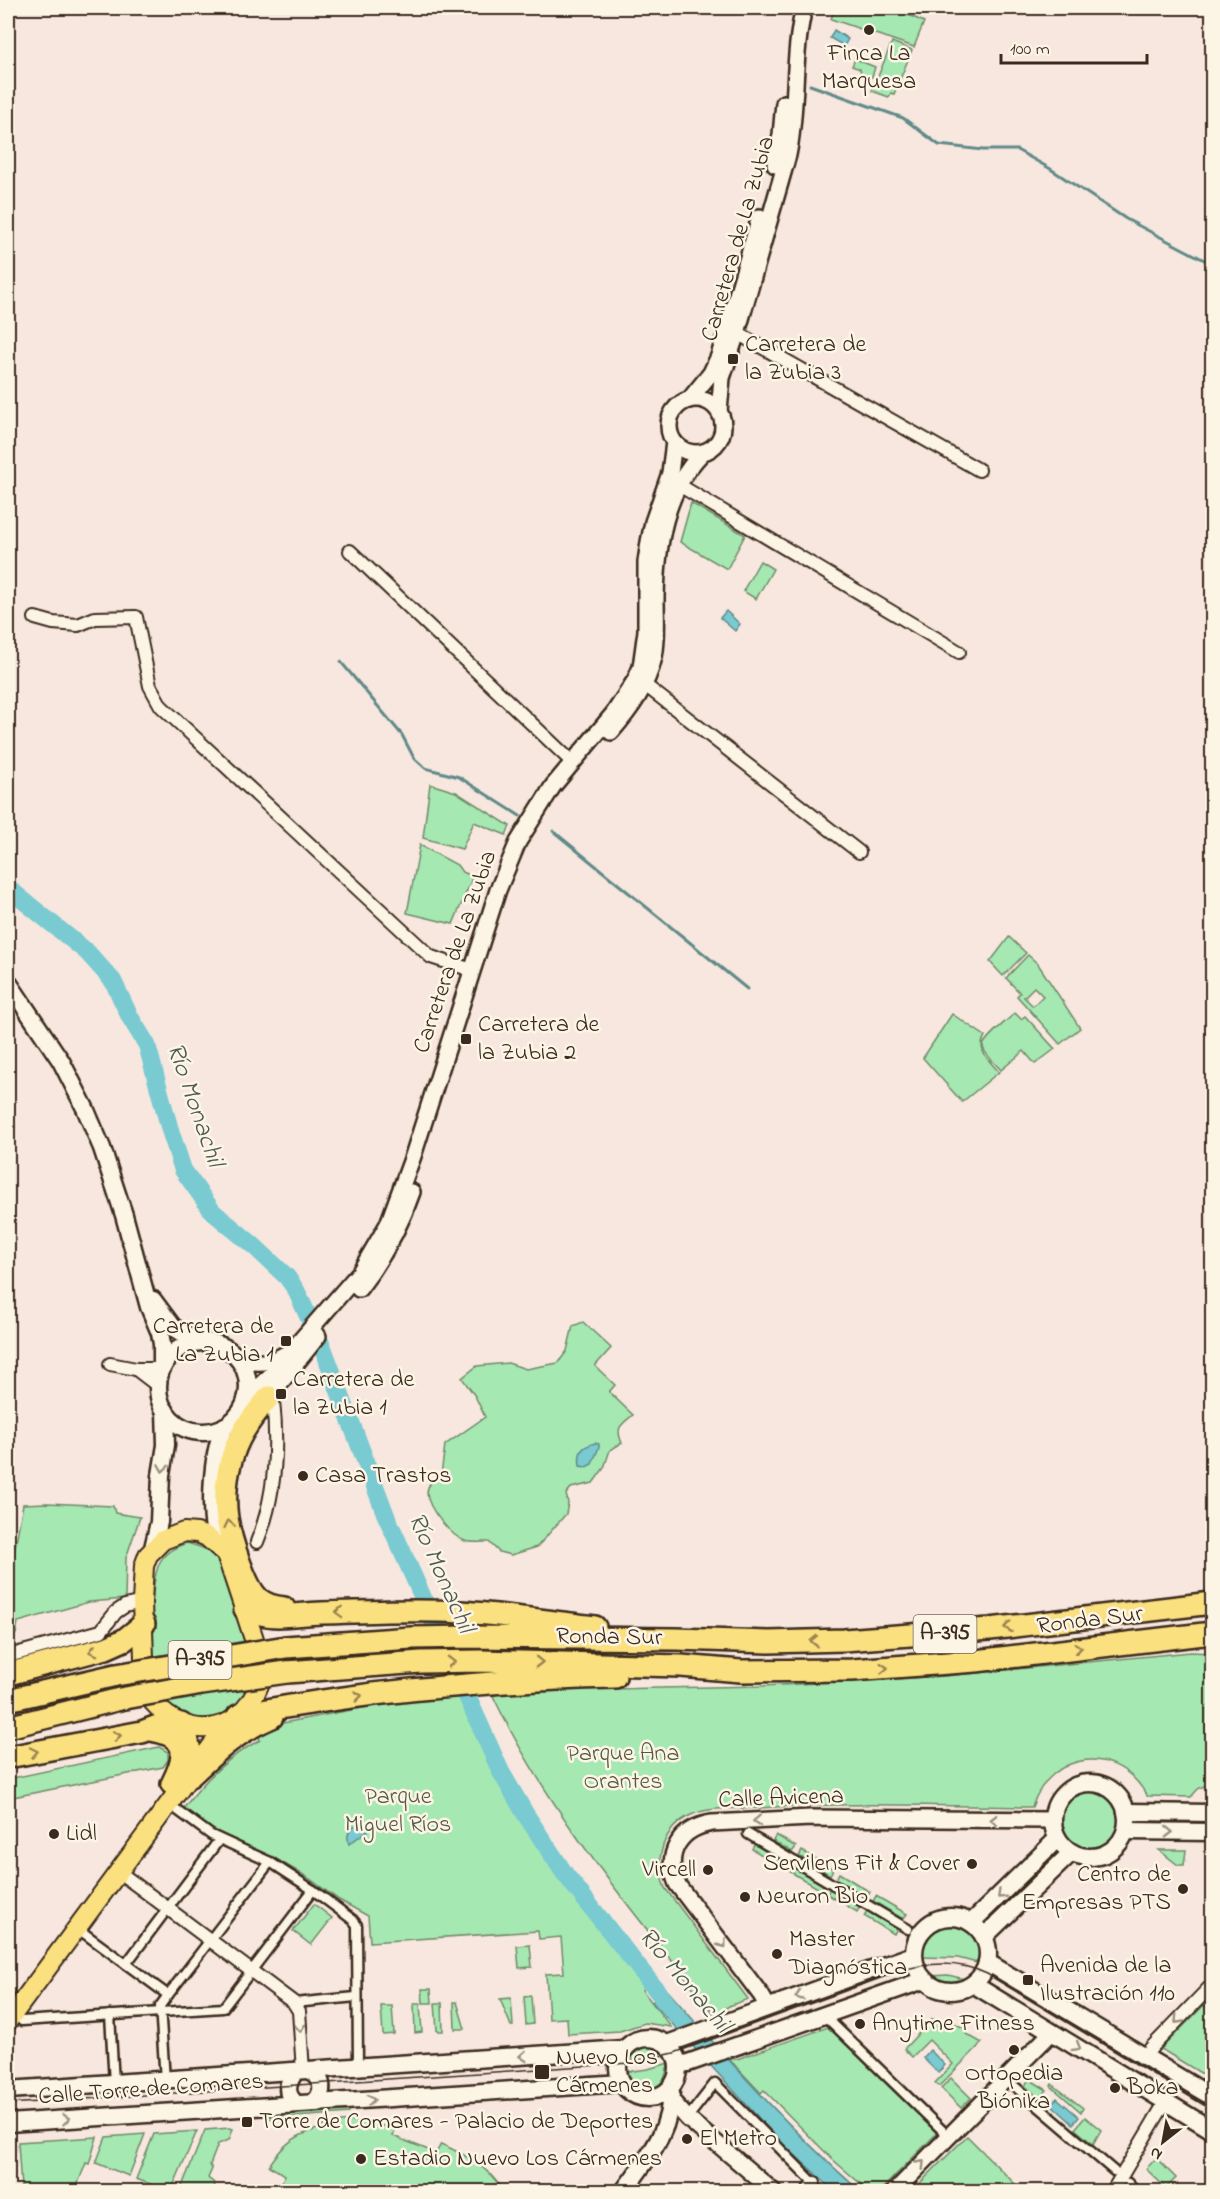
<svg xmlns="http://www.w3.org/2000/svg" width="1220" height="2199" font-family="'Indie Flower',sans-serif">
  <rect width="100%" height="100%" fill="#f7e7de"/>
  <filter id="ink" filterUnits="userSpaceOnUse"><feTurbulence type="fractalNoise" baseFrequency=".0167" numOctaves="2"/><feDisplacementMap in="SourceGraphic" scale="12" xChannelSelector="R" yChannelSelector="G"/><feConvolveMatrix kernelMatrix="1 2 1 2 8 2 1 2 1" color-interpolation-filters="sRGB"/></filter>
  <g filter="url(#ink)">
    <g fill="#a5e8b2" stroke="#708968" stroke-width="1.5" fill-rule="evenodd">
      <polygon points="835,8 893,8 924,22 914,47 831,19"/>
      <polygon points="892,42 912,50 894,94 891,93 889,97 872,91"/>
      <polygon points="855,59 875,67 872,77 861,74 860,69 852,66"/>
      <polygon points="691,503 745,535 727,569 680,542"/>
      <polygon points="760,561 773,569 756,599 743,591"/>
      <polygon points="430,784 456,792 510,826 506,835 474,822 462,849 423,838"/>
      <polygon points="420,845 457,865 462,872 473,876 453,924 407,913"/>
      <polygon points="1009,937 1026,953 1003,976 990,962"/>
      <path d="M1028,955l10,9 42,64 -20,16 -43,-48 3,-3 -14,-15zM1034,987l9,9 -10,10 -9,-9z"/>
      <path d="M1015,1013l6,6 4,-3 30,33 -20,15 -11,-13 -23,19c-5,-6 -17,-16 -18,-23 -1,-7 25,-27 32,-34z"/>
      <path d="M952,1014l33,22c-9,15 4,24 14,36l-37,30 -39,-44z"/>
      <path d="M583,1322l28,26 -16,18 20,19 -6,7 24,23c-12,10 -18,12 -11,28l-12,7 -6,18 -11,15 -22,5 -5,6 2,9 -2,11 -29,33 -26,8 -12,-3 -10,-10c-7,0 -17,1 -24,-1 -14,-5 -37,-32 -38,-48 0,-9 6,-14 14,-18l4,-30 40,-28 -10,-21 -13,-18 15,-12 31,-3 18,6 32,-6 9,-12 6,-25z"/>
      <polygon points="47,1503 113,1506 115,1513 140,1517 126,1558 125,1599 89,1602 18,1622 16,1634 8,1635 8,1585 23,1504"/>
      <path d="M187,1543c9,3 21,5 28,13 11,13 35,96 36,114 0,6 -2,16 -5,22 -14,32 -57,34 -81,12 -7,-7 -10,-20 -12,-29 0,-29 -5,-90 7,-113 6,-11 16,-15 27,-19z"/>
      <path d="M1191,1652l21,1v129l-14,7 -7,8 -44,-1c-29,-53 -96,-46 -115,11 -91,-1 -182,-5 -273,1 -21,1 -48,-2 -68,7 -28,13 -38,44 -26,73l83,111 -19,7 -13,10c-81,-102 -167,-202 -223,-320l14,-5 256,-5 182,-10z"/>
      <path d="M459,1694c13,27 25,56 40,82 43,74 94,142 145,210l-2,4 29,37 -26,-4 -25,8 -52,3 -1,-16 -18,1 -3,-45 18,-1 -3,-36 -22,2 -1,-8 -168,11 -2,-26 -29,-16 -32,-23 -29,-17 -59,-26 -35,-26c20,-28 45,-52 76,-68l-2,-8 25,-9 141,-27z"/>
      <polygon points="159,1747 168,1752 168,1760 163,1767 8,1798 8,1779"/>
      <circle cx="1091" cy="1821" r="30"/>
      <polygon points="1156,1816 1212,1817 1212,1828 1156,1827"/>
      <polygon points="776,1835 796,1847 792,1852 773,1841"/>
      <polygon points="755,1843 787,1862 784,1868 752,1849"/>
      <polygon points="1159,1850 1186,1850 1184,1865 1178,1865"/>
      <polygon points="802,1851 833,1869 830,1875 799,1856"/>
      <polygon points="1042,1862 1049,1870 1001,1915 994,1908"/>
      <polygon points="793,1866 824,1884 821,1890 789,1871"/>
      <polygon points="839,1873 870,1892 866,1897 836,1879"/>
      <polygon points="830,1888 860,1906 857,1912 827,1894"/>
      <polygon points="876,1896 907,1914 903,1919 873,1901"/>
      <polygon points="314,1904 332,1918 311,1945 293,1931"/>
      <polygon points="867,1911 897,1929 894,1934 864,1916"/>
      <path d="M956,1925c18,6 28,19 25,39l-23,-6 -37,-1c1,-20 15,-31 35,-32z"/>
      <polygon points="530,1945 532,1967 519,1968 517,1946"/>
      <path d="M948,1975l21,5c-13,9 -28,7 -40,-4z"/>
      <polygon points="422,1989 431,1989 432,2003 423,2003"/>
      <polygon points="531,1996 533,2024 526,2025 524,1997"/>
      <polygon points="511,1998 513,2026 511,2026 500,1999"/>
      <polygon points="454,2002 457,2002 465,2029 455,2029"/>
      <polygon points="435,2003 442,2003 443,2031 437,2031"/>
      <polygon points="414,2004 420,2004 422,2032 415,2033"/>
      <polygon points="1204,2005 1212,2010 1212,2080 1161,2049"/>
      <polygon points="381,2006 392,2006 394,2034 383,2035"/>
      <polygon points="932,2019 954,2023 968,2030 966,2034 982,2043 939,2086 935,2083 953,2064 929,2040 912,2057 904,2049"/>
      <polygon points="831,2026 939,2131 880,2191 869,2191 832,2159 764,2090 761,2093 729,2059 737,2059"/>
      <polygon points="645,2047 656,2048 664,2053 627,2061 635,2051"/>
      <path d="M669,2063l1,4 -3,1c-1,14 -13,26 -28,19 -6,-4 -10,-11 -13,-15l22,-3z"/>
      <polygon points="951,2078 971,2098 961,2108 941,2088"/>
      <polygon points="1029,2079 1047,2090 1040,2099 1025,2086"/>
      <polygon points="1052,2084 1083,2108 1081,2112 1051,2086"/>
      <polygon points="348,2107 349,2113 268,2119 267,2112"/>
      <polygon points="1085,2117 1101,2130 1093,2144 1075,2129"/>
      <path d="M354,2121l23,3 18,6 -2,6 43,17 5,-9c25,11 48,23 62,47h-226l8,-16 -16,-9c9,-15 21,-27 37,-33 12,-5 11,-2 22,-10z"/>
      <polygon points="230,2128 233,2129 229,2140 218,2144 210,2165 212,2169 208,2178 214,2183 216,2191 180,2191 205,2130"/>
      <polygon points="197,2131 171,2191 136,2179 154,2134"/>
      <polygon points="145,2134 129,2176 96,2163 106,2137"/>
      <polygon points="967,2136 1015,2184 1008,2191 926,2191 919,2184"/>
      <polygon points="97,2137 89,2164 86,2163 75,2191 28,2191 21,2189 18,2142"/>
      <polygon points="1156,2158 1176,2178 1166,2188 1146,2169"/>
    </g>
    <g fill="#79cad1" stroke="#608a89" stroke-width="1.5">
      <polygon points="834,30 848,39 844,46 830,38"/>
      <polygon points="726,611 740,624 735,631 720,618"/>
      <path d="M595,1443l4,1v3l-7,17 -6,3 -6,-1c-2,-14 1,-19 15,-23z"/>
      <path d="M365,1824l6,4 -22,16c-4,-12 3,-21 16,-20z"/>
      <path d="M668,1991c61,70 122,139 192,200h-26l-53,-49 -129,-140z"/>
      <polygon points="930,2050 945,2065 938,2073 923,2058"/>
      <polygon points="1057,2098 1079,2117 1073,2124 1051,2104"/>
    </g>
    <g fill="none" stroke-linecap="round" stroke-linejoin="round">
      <g stroke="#608a89" stroke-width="3">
        <polyline points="810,85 903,118 939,145 983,150 1017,150 1049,168 1126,219 1212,264"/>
        <polyline points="341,662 402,735 414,758 425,768 459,777 520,816"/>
        <polyline points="553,831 747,989"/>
      </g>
      <polyline stroke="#79cad1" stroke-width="18" points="8,888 87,952 113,981 130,1017 147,1045 170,1130 183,1170 213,1212 254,1246 287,1277 296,1290 323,1348 385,1513 501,1772 526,1815 565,1874 676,2015"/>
      <g stroke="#3b2a1e" stroke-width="13">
        <g id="pedestrian">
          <polyline points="169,1804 211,1835 270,1862 313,1890 353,1920 357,1925 358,2067"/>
          <polyline points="748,1834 908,1929"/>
          <polyline points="77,1928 168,1995 160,2006 165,2080"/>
          <polyline points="126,1964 219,1840"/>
          <polyline points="168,1995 270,1862"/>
          <polyline points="294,2003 356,1997"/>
          <polyline points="110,2015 114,2083"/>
          <polyline points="22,2021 223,2008 313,1890"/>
          <polyline points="830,2021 942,2130"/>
          <polyline points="1012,2084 1114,2171"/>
          <polyline points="689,2116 715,2083 814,2183"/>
          <polyline points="1128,2183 1136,2192"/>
        </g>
      </g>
      <g stroke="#3b2a1e" stroke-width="16">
        <g id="minor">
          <polyline points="737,333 979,470"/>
          <polyline points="679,485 959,652"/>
          <polyline points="350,551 572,762"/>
          <polyline points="35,618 53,623 78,625 95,618 136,617 150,686 161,706 431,957 472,970"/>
          <polyline points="645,685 859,852"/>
          <polyline points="110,1364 136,1369 161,1369"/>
          <polyline points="137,1370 158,1386"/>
          <path d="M257,1542c18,-44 21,-95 16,-142l-4,-3"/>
          <polyline points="8,1656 101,1631 116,1612 125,1606 142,1602"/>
          <polyline points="119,1872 294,2003 299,2011 303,2071"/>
          <polyline points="1145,2056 1152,2047 1212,1985"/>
          <polyline points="807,2192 814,2183"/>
          <polyline points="1112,2192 1166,2101"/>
        </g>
      </g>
      <g stroke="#3b2a1e" stroke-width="20">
        <g id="tertiary">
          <polyline points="775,165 781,135 784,103"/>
          <circle cx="696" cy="426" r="27"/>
          <polyline points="689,400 711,373 719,356 760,217"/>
          <path d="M719,411l3,-33 15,-45 51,-178c10,-48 4,-99 16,-147"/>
          <path d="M611,732c20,-23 36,-45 43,-75 4,-19 2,-40 2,-59 1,-52 8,-106 46,-145"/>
          <path d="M359,1289c23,-30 41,-61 53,-97"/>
          <path d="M238,1359c22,6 36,4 55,-10l67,-77 28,-48 25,-68 85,-266 20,-48 35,-56 61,-73 22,-34 5,-12 5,-36v-69l3,-20 4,-20 17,-49 4,-31"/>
          <polyline points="269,1397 318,1336"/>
          <polyline points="246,1398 271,1375 292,1361"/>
          <path d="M768,2007l-7,-12 -84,-111c-13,-31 3,-56 35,-61l99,-5 241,2"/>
          <polyline points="672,2101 688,2119 774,2192"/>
          <polyline points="894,2192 1052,2032"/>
        </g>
      </g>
      <g stroke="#3b2a1e" stroke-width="21">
        <g id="secondary">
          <polyline points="8,982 61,1061 85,1108 102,1148 124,1215 149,1307 160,1333 162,1344 162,1367"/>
          <polyline points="153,1300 173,1327 197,1342"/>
          <circle cx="203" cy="1387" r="45"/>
          <path d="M218,1545c-10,-28 -7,-92 7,-119"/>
          <polyline points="153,1548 159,1522 161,1475 166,1445 165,1410"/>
          <circle cx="1090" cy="1820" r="37"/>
          <polyline points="1126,1812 1212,1813"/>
          <polyline points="1126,1831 1212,1832"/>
          <circle cx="951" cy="1954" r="37"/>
          <polyline points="971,1923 1057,1839"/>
          <polyline points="984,1937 1071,1853"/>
          <polyline points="987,1962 1212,2097"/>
          <polyline points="973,1984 1212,2130"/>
          <circle cx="648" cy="2068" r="30"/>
          <polyline points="667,2044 913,1955"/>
          <polyline points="678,2065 688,2063 924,1980"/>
          <path d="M310,2071c14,7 15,22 3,32"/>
          <path d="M295,2072c-8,11 -11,23 2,32"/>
          <polyline points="8,2090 624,2049"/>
          <polyline points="8,2123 622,2083"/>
          <path d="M623,2192c25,-35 49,-60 48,-105"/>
        </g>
      </g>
      <g stroke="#3b2a1e" stroke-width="22">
        <g id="primary">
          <polyline points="144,1658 142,1602 144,1566 148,1555 163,1540 184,1532 197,1533 207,1537 226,1554 254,1639"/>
          <path d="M153,1702c34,40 87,34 106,-17"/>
          <polyline points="183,1772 192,1753 186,1726"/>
          <polyline points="8,2021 228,1724"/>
        </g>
      </g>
      <g stroke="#3b2a1e" stroke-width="26">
        <g id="motorway">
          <path d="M269,1397c-15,18 -29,35 -36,57 -7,20 -9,45 -6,64 3,19 18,69 32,81 7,6 16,8 25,9"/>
          <path d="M245,1609c29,12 47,5 76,4 46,-1 92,-4 138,-1 45,2 91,10 136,15"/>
          <polyline points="286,1647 411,1638 470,1637 676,1639 769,1642 844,1640 990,1629 1212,1603"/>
          <polyline points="287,1672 421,1662 481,1661 681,1666 741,1671 852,1670 976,1661 1212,1633"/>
          <polyline points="8,1674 106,1648 124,1640 144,1624"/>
          <polyline points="8,1700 116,1675"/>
          <path d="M238,1716c45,-10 90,-16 136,-22 80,-9 160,-15 241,-17"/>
          <polyline points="8,1727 120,1699"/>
          <path d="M151,1730c38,7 36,24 21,54"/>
          <polyline points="8,1757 142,1732 155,1727 181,1724"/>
          <path d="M190,1776c27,-25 48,-45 82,-59"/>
        </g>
      </g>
      <use href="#pedestrian" stroke="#fcf5e5" stroke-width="8"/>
      <use href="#minor" stroke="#fcf5e5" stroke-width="12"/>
      <use href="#tertiary" stroke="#fcf5e5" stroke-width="15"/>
      <use href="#secondary" stroke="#fcf5e5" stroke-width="16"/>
      <use href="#primary" stroke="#fbe080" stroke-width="18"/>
      <use href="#motorway" stroke="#fbe080" stroke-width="21"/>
      <path stroke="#3b2a1e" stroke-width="1.5" d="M8,2104l622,-41 44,-10 226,-82c29,-9 58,-11 87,3l225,136"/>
      <g stroke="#3b2a1e" stroke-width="26" stroke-linecap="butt">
        <g id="motorway-bridge">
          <polyline points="116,1675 286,1647"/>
          <polyline points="120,1699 202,1684 287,1672"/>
        </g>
      </g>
      <use href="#motorway-bridge" stroke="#fbe080" stroke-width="21"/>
    </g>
    <defs><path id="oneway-chevron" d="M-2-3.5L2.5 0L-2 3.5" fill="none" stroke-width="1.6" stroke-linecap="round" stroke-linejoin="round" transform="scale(1.5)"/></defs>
    <g stroke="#9c9082">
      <use href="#oneway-chevron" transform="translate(163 1468) rotate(99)"/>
      <use href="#oneway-chevron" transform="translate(994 1820) rotate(-179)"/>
      <use href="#oneway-chevron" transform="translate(757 1821) rotate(177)"/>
      <use href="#oneway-chevron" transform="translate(1169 1832) rotate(1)"/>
      <use href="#oneway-chevron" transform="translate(1001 1895) rotate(136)"/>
      <use href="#oneway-chevron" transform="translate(723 1944) rotate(53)"/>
      <use href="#oneway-chevron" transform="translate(799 1996) rotate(160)"/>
      <use href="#oneway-chevron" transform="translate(1178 2020) rotate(134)"/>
      <use href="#oneway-chevron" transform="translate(300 2028) rotate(86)"/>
      <use href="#oneway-chevron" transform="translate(1077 2047) rotate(31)"/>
      <use href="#oneway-chevron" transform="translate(523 2056) rotate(176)"/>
      <use href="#oneway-chevron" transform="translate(371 2100) rotate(-4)"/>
      <use href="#oneway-chevron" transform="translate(66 2119) rotate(-4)"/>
      <use href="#oneway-chevron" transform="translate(921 2164) rotate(-46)"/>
    </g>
    <g stroke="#9b854f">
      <use href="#oneway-chevron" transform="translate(229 1524) rotate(-102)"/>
      <use href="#oneway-chevron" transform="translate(339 1612) rotate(178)"/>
      <use href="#oneway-chevron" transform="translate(1008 1627) rotate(173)"/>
      <use href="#oneway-chevron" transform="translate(814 1641) rotate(179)"/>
      <use href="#oneway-chevron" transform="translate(1078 1648) rotate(-7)"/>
      <use href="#oneway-chevron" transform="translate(93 1651) rotate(166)"/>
      <use href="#oneway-chevron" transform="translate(451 1662) rotate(-1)"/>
      <use href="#oneway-chevron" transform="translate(539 1662) rotate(1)"/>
      <use href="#oneway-chevron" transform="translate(884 1668) rotate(-3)"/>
      <use href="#oneway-chevron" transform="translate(358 1696) rotate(-7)"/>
      <use href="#oneway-chevron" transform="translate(117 1736) rotate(-10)"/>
      <use href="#oneway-chevron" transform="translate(34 1752) rotate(-12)"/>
    </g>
  </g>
  <g fill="#3b2a1e" stroke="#fcf5e5" stroke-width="2">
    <circle cx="869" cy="30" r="6"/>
    <rect x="727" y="353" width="12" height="12" rx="3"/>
    <rect x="460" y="1033" width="12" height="12" rx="3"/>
    <rect x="280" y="1335" width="12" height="12" rx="3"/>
    <rect x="275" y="1388" width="12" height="12" rx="3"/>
    <circle cx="303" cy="1476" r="6"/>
    <circle cx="54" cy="1834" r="6"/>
    <circle cx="972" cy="1864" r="6"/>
    <circle cx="708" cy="1870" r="6"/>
    <circle cx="1183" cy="1889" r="6"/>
    <circle cx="745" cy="1897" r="6"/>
    <circle cx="777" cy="1954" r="6"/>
    <rect x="1022" y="1974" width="12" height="12" rx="3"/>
    <circle cx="860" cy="2024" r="6"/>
    <circle cx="1014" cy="2050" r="6"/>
    <rect x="534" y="2064" width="16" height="16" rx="3"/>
    <circle cx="1115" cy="2088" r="6"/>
    <rect x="241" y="2116" width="12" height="12" rx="3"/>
    <circle cx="687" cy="2139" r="6"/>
    <circle cx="361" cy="2159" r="6"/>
  </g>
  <g text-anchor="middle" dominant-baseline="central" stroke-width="5" stroke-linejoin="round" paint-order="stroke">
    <g fill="#fcf5e5" stroke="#75675a" stroke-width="1.5">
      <rect x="913.5" y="1615" width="63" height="38" rx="4.5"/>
      <rect x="168.5" y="1641" width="63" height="38" rx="4.5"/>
    </g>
    <g font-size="22" font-weight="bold" fill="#3b2a1e">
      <text x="945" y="1634">A-395</text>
      <text x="200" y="1660">A-395</text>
    </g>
    <g font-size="24" fill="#3b2a1e" stroke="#fcf5e5" text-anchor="start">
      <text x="869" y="54" text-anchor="middle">Finca La<tspan x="869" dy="28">Marquesa</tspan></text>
      <text x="745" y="345">Carretera de<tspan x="745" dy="28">la Zubia 3</tspan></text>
      <text x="478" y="1025">Carretera de<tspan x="478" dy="28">la Zubia 2</tspan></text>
      <text x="274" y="1327" text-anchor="end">Carretera de<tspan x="274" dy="28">La Zubia 1</tspan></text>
      <text x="293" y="1380">Carretera de<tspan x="293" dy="28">la Zubia 1</tspan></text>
      <text x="315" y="1476">Casa Trastos</text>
      <text x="66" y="1834">Lidl</text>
      <text x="960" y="1864" text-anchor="end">Servilens Fit &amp; Cover</text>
      <text x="696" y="1870" text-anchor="end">Vircell</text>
      <text x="1171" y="1875" text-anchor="end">Centro de<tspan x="1171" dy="28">Empresas PTS</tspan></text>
      <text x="757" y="1897">Neuron Bio</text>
      <text x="789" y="1940">Master<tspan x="789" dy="28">Diagnóstica</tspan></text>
      <text x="1040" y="1966">Avenida de la<tspan x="1040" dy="28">Ilustración 110</tspan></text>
      <text x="872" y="2024">Anytime Fitness</text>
      <text x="556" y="2058">Nuevo Los<tspan x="556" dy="28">Cármenes</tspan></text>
      <text x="1014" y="2074" text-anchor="middle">Ortopedia<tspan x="1014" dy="28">Biónika</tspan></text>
      <text x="1127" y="2088">Boka</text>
      <text x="259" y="2122">Torre de Comares - Palacio de Deportes</text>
      <text x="699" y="2139">El Metro</text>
      <text x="373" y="2159">Estadio Nuevo Los Cármenes</text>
    </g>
    <g font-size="24" fill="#3b2a1e" stroke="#fcf5e5">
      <text transform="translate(739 239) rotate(-74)">Carretera de La Zubia</text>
      <text transform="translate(456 952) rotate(-71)">Carretera de La Zubia</text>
      <text transform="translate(1090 1621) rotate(-7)">Ronda Sur</text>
      <text transform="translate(609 1638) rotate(1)">Ronda Sur</text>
      <text transform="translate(781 1799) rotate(-2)">Calle Avicena</text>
      <text transform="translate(151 2090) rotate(-4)">Calle Torre de Comares</text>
    </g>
    <g font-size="24" fill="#565a43" stroke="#fcf5e5">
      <text x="623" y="1754">Parque Ana<tspan x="623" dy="28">Orantes</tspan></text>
      <text x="398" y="1797">Parque<tspan x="398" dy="28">Miguel Ríos</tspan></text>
    </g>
    <g font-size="26" font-style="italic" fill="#4e5a54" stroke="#fcf5e5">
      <text transform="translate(194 1105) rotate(71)">Río Monachil</text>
      <text transform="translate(440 1573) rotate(66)">Río Monachil</text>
      <text transform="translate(684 1981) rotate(50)">Río Monachil</text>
    </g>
  </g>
  <rect width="1220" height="2199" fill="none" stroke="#fcf5e5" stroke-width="30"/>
  <rect x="15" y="15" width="1190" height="2169" fill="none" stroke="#3b2a1e" stroke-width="2" filter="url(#ink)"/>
  <g transform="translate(1163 2142) rotate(211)" stroke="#fcf5e5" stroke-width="4.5" paint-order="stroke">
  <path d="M0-4.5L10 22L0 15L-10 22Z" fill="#3b2a1e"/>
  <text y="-9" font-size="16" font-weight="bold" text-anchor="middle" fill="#3b2a1e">N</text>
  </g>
  <path d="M1001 54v9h146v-9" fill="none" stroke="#3b2a1e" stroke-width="3"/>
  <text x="1010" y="54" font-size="18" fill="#3b2a1e" stroke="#fcf5e5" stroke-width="4.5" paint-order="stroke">100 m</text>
</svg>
